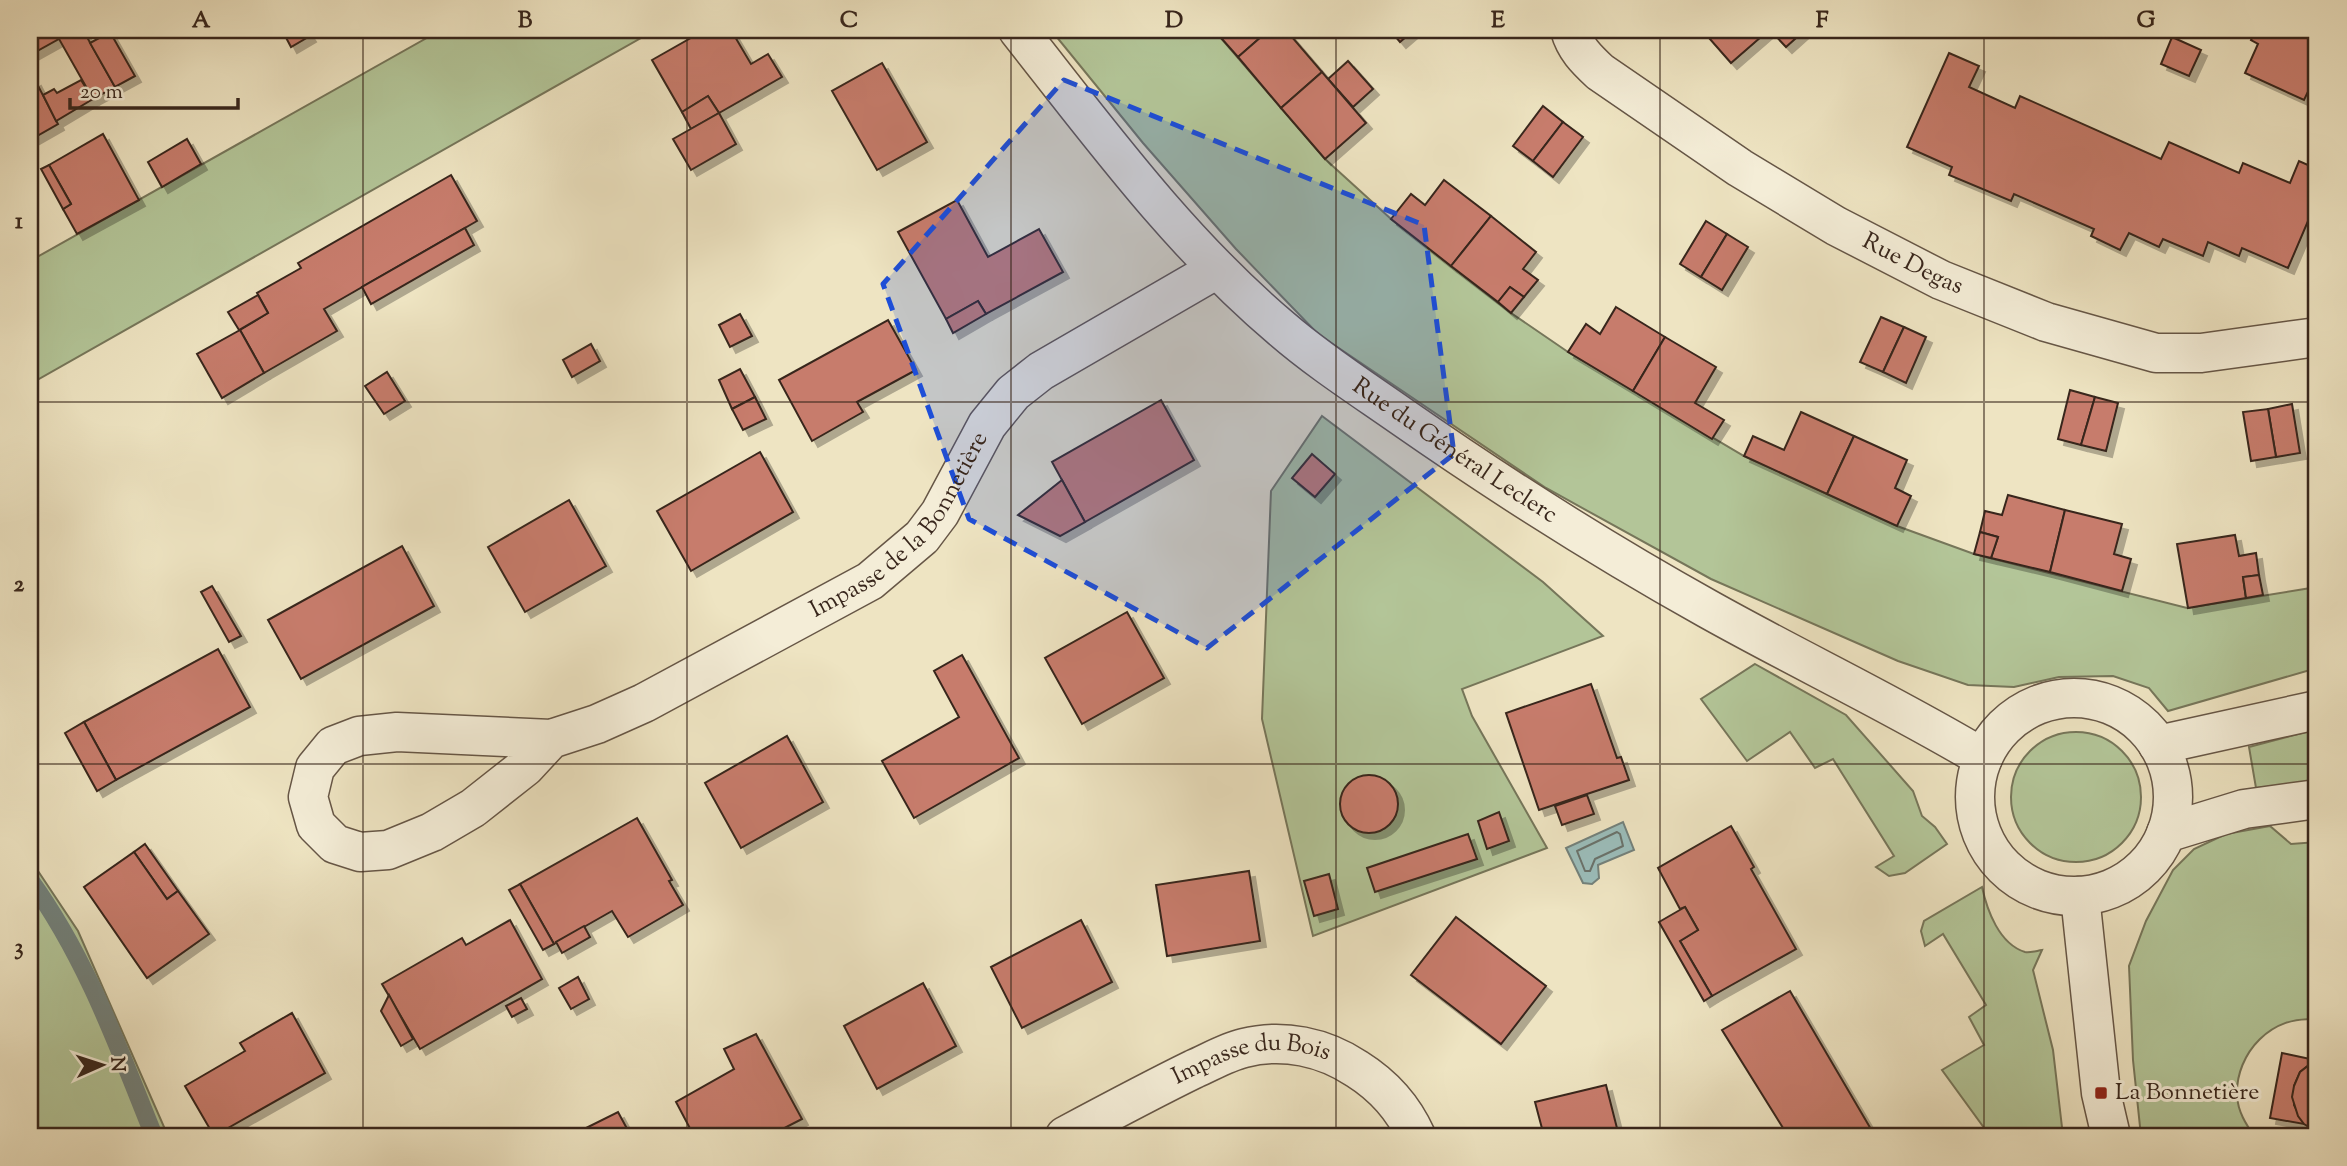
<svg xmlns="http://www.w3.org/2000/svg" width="2347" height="1166" font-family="'Sorts Mill Goudy',serif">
  <defs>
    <filter id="shadow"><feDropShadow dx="6" dy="6" stdDeviation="0" flood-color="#0004"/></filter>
  </defs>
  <rect width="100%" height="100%" fill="#eee4c2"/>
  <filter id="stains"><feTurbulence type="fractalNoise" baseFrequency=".00286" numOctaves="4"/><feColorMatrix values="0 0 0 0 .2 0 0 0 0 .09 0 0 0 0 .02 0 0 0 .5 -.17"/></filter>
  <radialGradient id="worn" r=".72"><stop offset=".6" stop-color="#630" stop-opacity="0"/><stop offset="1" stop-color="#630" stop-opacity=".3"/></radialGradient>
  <g fill="#b3c598" stroke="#76765a" stroke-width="2">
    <polygon points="441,30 655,30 30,384 30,261"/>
    <polygon points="1051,30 1214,30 1325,159 1391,219 1511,313 1568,352 1744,456 1897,526 1974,554 2187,608 2317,587 2317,668 2168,711 2149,688 2113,676 2059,677 2014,687 1968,685 1898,661 1711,579 1546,488 1318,334 1236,249 1143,143"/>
    <polygon points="1322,416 1543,582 1603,636 1462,689 1472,716 1547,848 1313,936 1262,719 1271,491"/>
    <polygon points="1755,664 1846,715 1913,791 1922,816 1935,827 1947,844 1905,873 1889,876 1876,867 1894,856 1833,759 1815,768 1790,732 1747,761 1701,699"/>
    <polygon points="2317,729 2317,782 2256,788 2249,747"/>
    <circle cx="2076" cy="797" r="65"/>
    <path d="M2270,826l21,18 26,-2v178c-44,-7 -82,33 -80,76 1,16 9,28 17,40h-113l-8,-76 -4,-94 17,-45 27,-51 21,-21 32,-15z"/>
    <polygon points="30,859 78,931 168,1136 30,1136"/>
    <path d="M1982,887c5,23 17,57 43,65 5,1 11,-1 17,-2l-9,20 20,80 10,86h-73l-48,-66 42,-25 -15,-28 17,-12 -43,-71 -18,12 -4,-15 3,-10z"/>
  </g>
  <polygon fill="#9bbdba" stroke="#73817b" stroke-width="2" points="1623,822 1634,850 1598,865 1599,878 1592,884 1583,883 1566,848"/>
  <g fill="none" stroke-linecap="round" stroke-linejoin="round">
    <polygon stroke="#6a726b" stroke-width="2" points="1617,832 1620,834 1623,846 1595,859 1590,871 1585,871 1577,851"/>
    <path stroke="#73817b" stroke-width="18" d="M30,880c57,79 88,167 124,256"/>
  </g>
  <g fill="#c77c6c" stroke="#38261c" stroke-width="2" filter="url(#shadow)">
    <polygon points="30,30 75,30 30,55"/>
    <polygon points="75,30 83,30 115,87 93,99 59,39"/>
    <polygon points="282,30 306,30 310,36 291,47"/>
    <polygon points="705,30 731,30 751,64 768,54 782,77 719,113 708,96 682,112 652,60"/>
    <polygon points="1214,30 1269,30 1238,57"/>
    <polygon points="1269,30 1286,30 1322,72 1281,108 1238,57"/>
    <polygon points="1390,30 1414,30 1400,42"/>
    <polygon points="1702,30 1769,30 1731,63"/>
    <polygon points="1770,30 1805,30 1786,47"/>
    <polygon points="2256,30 2317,30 2317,73 2304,100 2245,73 2258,44 2251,40"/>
    <polygon points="110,32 135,76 115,87 90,43"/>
    <polygon points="2172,37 2201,50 2189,76 2161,64"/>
    <polygon points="1949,53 1979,66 1969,87 2015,108 2020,96 2161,159 2169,142 2239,173 2243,163 2290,183 2299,161 2317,169 2317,200 2288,268 2242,248 2239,256 2208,242 2203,256 2163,239 2159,247 2129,233 2120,250 2091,236 2094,229 2014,194 2011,201 1949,175 1952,167 1907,147"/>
    <polygon points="1348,61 1373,89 1353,107 1328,79"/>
    <polygon points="882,63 927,142 877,170 832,91"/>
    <polygon points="1322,72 1366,123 1325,159 1281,108"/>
    <polygon points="35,80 58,124 30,140 30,83"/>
    <polygon points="81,80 93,99 56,121 43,95 54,89 57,93"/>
    <polygon points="708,96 719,113 691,129 682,112"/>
    <polygon points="1543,106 1563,122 1533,161 1513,146"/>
    <polygon points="719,113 736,144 691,170 673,139"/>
    <polygon points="1563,122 1583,137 1553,177 1533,161"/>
    <polygon points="103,134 139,200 77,234 63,209 71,204 49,165"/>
    <polygon points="187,139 201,164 162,187 148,162"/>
    <polygon points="49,165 71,204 63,209 41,169"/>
    <polygon points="451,175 477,221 324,309 337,331 264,373 240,330 268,313 257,293 301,268 298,263"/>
    <polygon points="1444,180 1491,216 1451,266 1391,219 1411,194 1425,205"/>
    <polygon points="957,200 988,257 1039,229 1063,272 986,314 978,301 946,319 898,232"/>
    <polygon points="1491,216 1536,252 1523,269 1538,280 1524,297 1510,287 1498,302 1451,266"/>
    <polygon points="1706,221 1727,234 1701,277 1680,264"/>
    <polygon points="465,228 474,245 371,304 362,287"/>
    <polygon points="1727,234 1748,247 1722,290 1701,277"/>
    <polygon points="1510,287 1524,297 1511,313 1498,302"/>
    <polygon points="258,295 268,313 239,330 228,312"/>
    <polygon points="978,301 986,314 953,333 946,319"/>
    <polygon points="1616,307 1665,337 1633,391 1568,352 1586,324 1600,334"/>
    <polygon points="740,314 752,336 730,347 719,325"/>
    <polygon points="1881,317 1904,327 1883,372 1860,362"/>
    <polygon points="888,320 916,370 857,402 863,412 812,441 779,380"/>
    <polygon points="1904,327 1926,337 1906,383 1883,372"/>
    <polygon points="240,330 264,373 222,398 197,354"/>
    <polygon points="1665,337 1716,367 1695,403 1724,420 1712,439 1633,391"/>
    <polygon points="591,344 600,361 572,377 563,360"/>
    <polygon points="740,369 755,397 732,409 719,380"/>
    <polygon points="387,372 405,401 384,414 365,386"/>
    <polygon points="2070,390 2095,397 2081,445 2058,439"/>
    <polygon points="755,397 766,419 743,430 732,409"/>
    <polygon points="2095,397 2118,403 2106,451 2081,445"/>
    <polygon points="1161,400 1194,460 1085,522 1052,462"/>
    <polygon points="2292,404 2300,453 2276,457 2268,409"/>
    <polygon points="2268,409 2276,457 2251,461 2243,412"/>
    <polygon points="1801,412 1854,436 1827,494 1744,456 1753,436 1784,450"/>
    <polygon points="1854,436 1907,460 1895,488 1911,496 1897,526 1827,494"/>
    <polygon points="760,452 793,512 691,571 657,511"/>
    <polygon points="1312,454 1335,474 1315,497 1292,478"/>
    <polygon points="1062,480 1085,522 1060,536 1018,515"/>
    <polygon points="2008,495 2065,510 2050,572 1991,558 1998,537 1980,532 1985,511 2002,515"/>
    <polygon points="569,500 606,566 525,612 488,547"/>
    <polygon points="2065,510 2122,524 2114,554 2131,559 2122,591 2050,572"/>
    <polygon points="1980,532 1998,537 1991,558 1974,554"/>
    <polygon points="2235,535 2239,556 2256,553 2259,575 2243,577 2246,598 2188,608 2177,544"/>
    <polygon points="402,546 434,606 301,679 268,620"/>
    <polygon points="2259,575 2263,595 2246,598 2243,577"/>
    <polygon points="212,586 241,636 229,642 201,592"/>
    <polygon points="1127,612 1164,678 1082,724 1045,658"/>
    <polygon points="218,649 250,707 116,780 84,722"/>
    <polygon points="962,655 1019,758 914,818 882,761 959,717 934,671"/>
    <polygon points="1591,684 1617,758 1621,757 1629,780 1539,810 1506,713"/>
    <polygon points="84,722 116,780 97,791 65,733"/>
    <polygon points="787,736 823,802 741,848 705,783"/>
    <circle cx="1369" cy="804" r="29"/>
    <polygon points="1587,795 1594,814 1562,825 1555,806"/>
    <polygon points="1499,812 1509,841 1487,849 1478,821"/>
    <polygon points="637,818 672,880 669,881 683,905 628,937 612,911 554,944 520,884"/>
    <polygon points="1731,826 1754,867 1751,869 1796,949 1712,996 1680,941 1698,930 1685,907 1680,909 1658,868"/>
    <polygon points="1468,834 1477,859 1375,892 1367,868"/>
    <polygon points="145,844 178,891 167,899 134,852"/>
    <polygon points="134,852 167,899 178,891 209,934 147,978 84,887"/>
    <polygon points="1249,871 1260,941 1167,956 1156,885"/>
    <polygon points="1329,874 1338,909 1314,916 1304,881"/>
    <polygon points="520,884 554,944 543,950 509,890"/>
    <polygon points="1685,907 1698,930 1680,941 1712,996 1704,1001 1659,922"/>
    <polygon points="1456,917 1546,986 1501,1044 1411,975"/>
    <polygon points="510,920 542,979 420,1049 382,984 462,938 466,945"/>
    <polygon points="1081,920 1112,982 1022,1028 991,967"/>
    <polygon points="584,926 590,937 562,953 556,942"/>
    <polygon points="578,977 589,999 571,1009 559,988"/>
    <polygon points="923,983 956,1046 877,1089 844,1026"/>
    <polygon points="1790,991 1875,1136 1788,1136 1722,1030"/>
    <polygon points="389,995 413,1039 401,1046 381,1011"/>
    <polygon points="521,998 527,1009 512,1017 506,1006"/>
    <polygon points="292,1013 325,1073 214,1136 185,1086 245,1051 240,1043"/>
    <polygon points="756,1034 802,1119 769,1136 694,1136 676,1102 734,1069 724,1049"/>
    <polygon points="2282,1053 2315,1060 2300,1072 2294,1086 2294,1105 2304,1124 2270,1118"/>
    <polygon points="2317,1059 2317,1132 2304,1124 2298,1116 2292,1097 2294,1086 2300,1072"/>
    <polygon points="1606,1085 1619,1136 1544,1136 1535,1102"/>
    <polygon points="618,1112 631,1136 570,1136"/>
  </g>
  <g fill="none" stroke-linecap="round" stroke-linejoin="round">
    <g stroke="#665646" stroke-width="41">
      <g id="minor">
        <path id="s1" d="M1570,30c5,18 16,29 30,42l140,96 96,58 105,54 105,42 110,31h45l116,-16"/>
        <path id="s2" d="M551,739l-26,28 -52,41 -41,24 -44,18 -28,2 -25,-8 -19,-19 -8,-28 7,-29 18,-22 26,-10 38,-4 154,7 46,-15 47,-21 226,-122 52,-44 18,-24 47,-88 26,-32 28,-22 176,-102"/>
        <polyline points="2158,745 2317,710"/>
        <polyline points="2166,833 2244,809 2317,799"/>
        <path id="s3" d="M1065,1136c43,-23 86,-46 129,-67 16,-7 33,-17 50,-21 39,-10 80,-1 113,21 27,17 46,38 59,67"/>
      </g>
    </g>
    <g stroke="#665646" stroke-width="41">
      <g id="tertiary">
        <path id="s4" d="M1018,30c82,104 162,213 264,299 37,32 79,59 119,87 99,69 201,134 307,193 91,51 185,95 275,149"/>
        <circle cx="2074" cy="797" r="99"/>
        <polyline points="2080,896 2101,1093 2111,1136"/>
      </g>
    </g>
    <use href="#minor" stroke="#f4edd7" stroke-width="38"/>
    <use href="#tertiary" stroke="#f4edd7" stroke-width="38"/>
  </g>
  <path fill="#1d4ed8" fill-opacity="0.2" stroke="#1d4ed8" stroke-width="5" stroke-dasharray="14 9" stroke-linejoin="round" d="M1064,80l360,145 30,229 -247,194 -238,-129 -86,-235z"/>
  <path fill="none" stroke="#38261c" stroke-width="2" stroke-opacity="0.55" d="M363,30v1106M687,30v1106M1011,30v1106M1336,30v1106M1660,30v1106M1984,30v1106M30,402h2287M30,764h2287"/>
  <rect fill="#8f2418" stroke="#f4edd7" stroke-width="2.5" x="2094" y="1086" width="14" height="14" rx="3.5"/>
  <g text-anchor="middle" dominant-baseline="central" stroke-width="6" stroke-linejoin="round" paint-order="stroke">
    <g font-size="24" fill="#38261c" stroke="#f4edd7">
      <text stroke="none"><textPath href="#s1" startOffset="420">Rue Degas</textPath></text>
      <text stroke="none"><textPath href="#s4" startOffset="611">Rue du Général Leclerc</textPath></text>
      <text stroke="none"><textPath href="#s2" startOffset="1006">Impasse de la Bonnetière</textPath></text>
      <text stroke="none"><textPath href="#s3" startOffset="205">Impasse du Bois</textPath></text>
    </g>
    <g font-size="24" fill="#38261c" stroke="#f4edd7" text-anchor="start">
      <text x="2115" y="1093">La Bonnetière</text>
    </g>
  </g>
  <rect width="2347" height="1166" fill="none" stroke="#eee4c2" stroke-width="77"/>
  <g transform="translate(102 1065) rotate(87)" stroke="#f4edd7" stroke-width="5" paint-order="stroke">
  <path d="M0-5L12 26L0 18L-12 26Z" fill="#38261c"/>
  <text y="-10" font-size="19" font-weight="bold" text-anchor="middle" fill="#38261c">N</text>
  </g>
  <path d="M70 98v10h168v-10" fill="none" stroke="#38261c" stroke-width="3.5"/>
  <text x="80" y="98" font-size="21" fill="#38261c" stroke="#f4edd7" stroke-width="5" paint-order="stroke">20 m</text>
  <rect x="38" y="38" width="2270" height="1090" fill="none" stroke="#38261c" stroke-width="2.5"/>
  <g font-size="23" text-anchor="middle" font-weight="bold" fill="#38261c">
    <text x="201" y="27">A</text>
    <text x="525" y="27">B</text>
    <text x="849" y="27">C</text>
    <text x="1174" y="27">D</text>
    <text x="1498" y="27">E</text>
    <text x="1822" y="27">F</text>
    <text x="2146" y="27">G</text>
    <text x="19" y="228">1</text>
    <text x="19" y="591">2</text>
    <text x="19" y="954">3</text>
  </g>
  <rect width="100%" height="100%" filter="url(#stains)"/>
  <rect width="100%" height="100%" fill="url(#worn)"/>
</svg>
